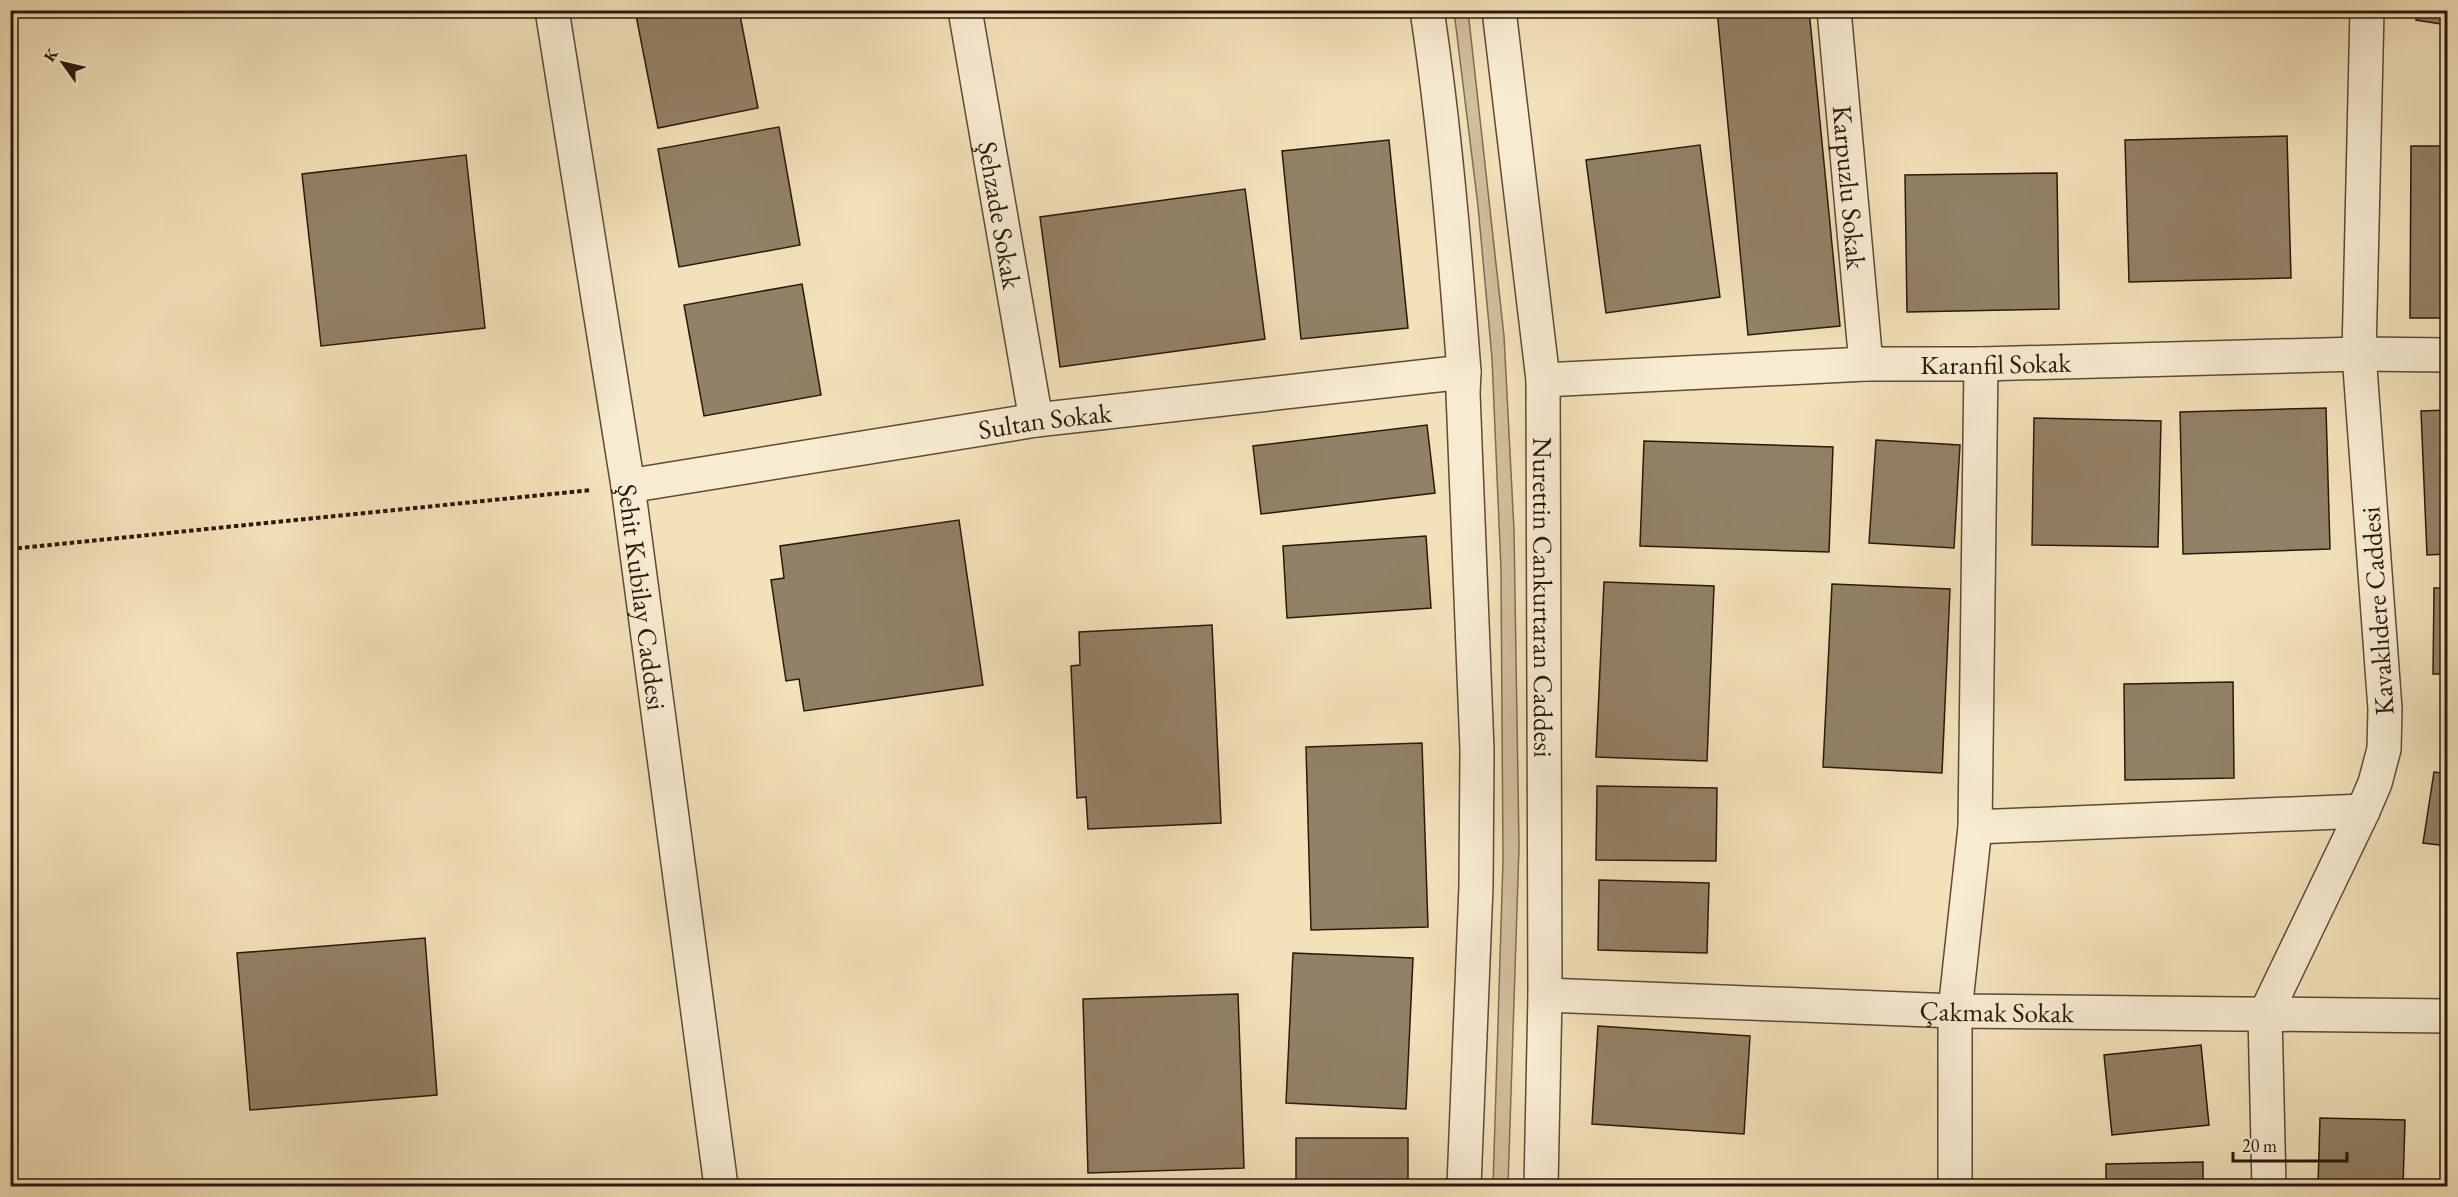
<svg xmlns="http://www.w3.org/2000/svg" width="2458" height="1197" font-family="'EB Garamond',serif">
  <rect width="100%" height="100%" fill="#f2e1b9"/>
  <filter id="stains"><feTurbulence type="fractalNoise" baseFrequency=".00333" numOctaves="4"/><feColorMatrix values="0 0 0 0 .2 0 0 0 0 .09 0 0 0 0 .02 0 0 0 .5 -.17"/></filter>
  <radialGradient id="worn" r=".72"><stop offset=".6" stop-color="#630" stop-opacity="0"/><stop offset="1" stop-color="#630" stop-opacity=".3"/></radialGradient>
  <polygon fill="#d0bf9c" stroke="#7e6c54" stroke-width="1.5" points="1454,11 1468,11 1504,336 1514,530 1519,847 1508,1186 1493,1186 1503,860 1501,570 1492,358 1478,206"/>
  <g fill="#928166" stroke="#2b180c" stroke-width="1.5">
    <polygon points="635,10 739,10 758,108 658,128"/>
    <polygon points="1717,10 1809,10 1840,326 1748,335"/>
    <polygon points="2417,10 2448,10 2448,25 2416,20"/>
    <polygon points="779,127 800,245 679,267 658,149"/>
    <polygon points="2287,136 2291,278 2129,282 2125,140"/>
    <polygon points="1389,140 1408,328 1301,339 1282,151"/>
    <polygon points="1700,145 1720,297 1606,313 1586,160"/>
    <polygon points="2411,146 2448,146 2448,318 2410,318"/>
    <polygon points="466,155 485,328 321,346 302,174"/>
    <polygon points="2057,173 2059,309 1907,312 1905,175"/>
    <polygon points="1245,189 1265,339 1060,367 1040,217"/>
    <polygon points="802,284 821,395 704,416 684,305"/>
    <polygon points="2326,408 2330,549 2183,554 2180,412"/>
    <polygon points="2448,410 2448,554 2427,555 2421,411"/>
    <polygon points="2034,418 2161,421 2158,547 2032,545"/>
    <polygon points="1427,425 1435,493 1261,514 1253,446"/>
    <polygon points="1876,440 1960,445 1954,548 1869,543"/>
    <polygon points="1644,441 1833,447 1829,552 1640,546"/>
    <polygon points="959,520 983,685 804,711 799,679 786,681 771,580 784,578 780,546"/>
    <polygon points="1426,536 1431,608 1287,618 1283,546"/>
    <polygon points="1604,582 1714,586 1707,761 1596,757"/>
    <polygon points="1832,584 1950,589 1942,773 1823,767"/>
    <polygon points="2434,588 2448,588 2448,674 2433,674"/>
    <polygon points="1212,625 1221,823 1088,829 1086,797 1077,798 1071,666 1080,665 1079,632"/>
    <polygon points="2233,682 2234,778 2125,780 2124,684"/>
    <polygon points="1422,743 1428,927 1311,930 1306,747"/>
    <polygon points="2434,772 2448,774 2448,846 2423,843"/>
    <polygon points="1597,786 1717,788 1716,861 1596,860"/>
    <polygon points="1599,880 1709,883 1707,953 1598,950"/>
    <polygon points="425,938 437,1095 250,1110 237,953"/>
    <polygon points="1293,953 1413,958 1406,1109 1286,1103"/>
    <polygon points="1238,994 1244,1168 1088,1173 1083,999"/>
    <polygon points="1598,1026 1750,1036 1744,1134 1592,1124"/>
    <polygon points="2201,1045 2209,1125 2112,1135 2104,1055"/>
    <polygon points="2320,1118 2405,1120 2403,1186 2318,1186"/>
    <rect x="1296" y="1138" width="112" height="48"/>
    <polygon points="2203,1162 2203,1186 2106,1186 2106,1164"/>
  </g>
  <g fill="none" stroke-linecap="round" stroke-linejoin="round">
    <g stroke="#5d4a37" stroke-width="36">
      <g id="minor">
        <path id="s1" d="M552,10l76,476 93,700"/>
        <path id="s2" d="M965,10l71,410"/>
        <path d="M1427,10c18,120 28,241 37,362l-1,21 14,357 -1,136 -12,300"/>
        <path id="s3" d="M1499,10l44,370 2,615 -4,191"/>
        <path id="s4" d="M1834,10l32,354"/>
        <path id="s5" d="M1543,380l323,-16h115l378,-10 89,1"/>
        <path id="s6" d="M628,486l408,-66 428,-48"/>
        <polyline points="1975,827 2363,811"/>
        <path id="s7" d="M1545,995l410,16 493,5"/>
        <polyline points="1955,1186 1955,1011 1975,827 1981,364"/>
        <polyline points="2269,1186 2265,1015 2363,811 2375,783 2384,749 2385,709 2359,354 2367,10"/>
      </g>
    </g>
    <polyline stroke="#2b180c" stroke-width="4" stroke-dasharray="4.5 3" stroke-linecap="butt" points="10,549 592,490"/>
    <use href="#minor" stroke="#f7ecd2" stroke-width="33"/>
  </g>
  <g text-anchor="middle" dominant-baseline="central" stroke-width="4.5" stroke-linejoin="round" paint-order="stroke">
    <g font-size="27" fill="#2b180c" stroke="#f7ecd2">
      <text stroke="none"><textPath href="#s4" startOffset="178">Karpuzlu Sokak</textPath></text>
      <text stroke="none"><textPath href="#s2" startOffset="208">Şehzade Sokak</textPath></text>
      <text stroke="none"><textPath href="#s5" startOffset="453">Karanfil Sokak</textPath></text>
      <text stroke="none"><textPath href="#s6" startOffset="422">Sultan Sokak</textPath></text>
      <text stroke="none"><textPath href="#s3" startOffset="590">Nurettin Cankurtaran Caddesi</textPath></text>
      <text stroke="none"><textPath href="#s1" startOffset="594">Şehit Kubilay Caddesi</textPath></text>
      <text transform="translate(2377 611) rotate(-94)">Kavaklıdere Caddesi</text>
      <text stroke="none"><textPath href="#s7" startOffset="452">Çakmak Sokak</textPath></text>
    </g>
  </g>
  <rect width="2458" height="1197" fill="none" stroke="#f2e1b9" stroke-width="36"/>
  <rect x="12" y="12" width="2434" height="1173" fill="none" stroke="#2b180c" stroke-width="3"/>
  <rect x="18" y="18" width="2422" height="1161" fill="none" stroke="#2b180c" stroke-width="1.5"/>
  <g transform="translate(63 63) rotate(304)" stroke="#f7ecd2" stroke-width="4.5" paint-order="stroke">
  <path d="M0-4.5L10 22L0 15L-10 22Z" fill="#2b180c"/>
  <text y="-9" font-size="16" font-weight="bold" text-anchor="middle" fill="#2b180c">K</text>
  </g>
  <path d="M2233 1152v9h114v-9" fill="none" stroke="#2b180c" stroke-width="3"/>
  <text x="2242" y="1152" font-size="18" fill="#2b180c" stroke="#f7ecd2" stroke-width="4.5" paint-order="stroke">20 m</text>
  <rect width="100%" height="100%" filter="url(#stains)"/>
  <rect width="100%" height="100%" fill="url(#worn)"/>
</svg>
